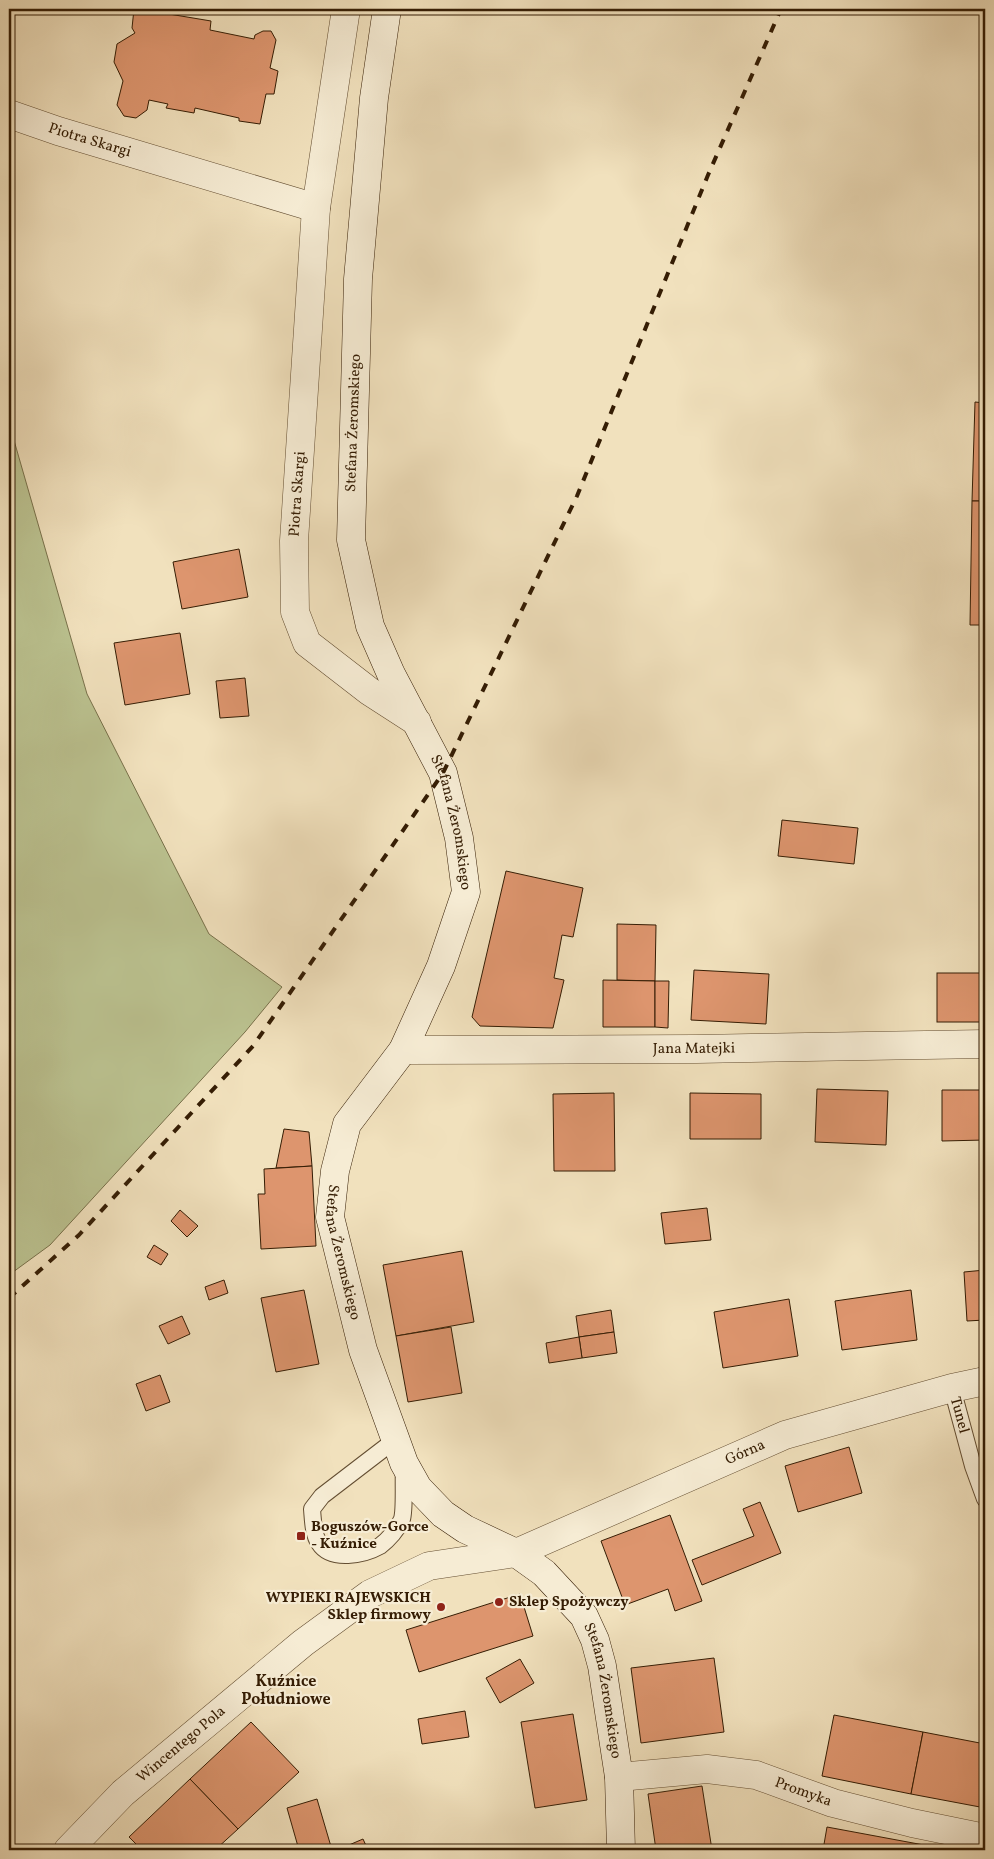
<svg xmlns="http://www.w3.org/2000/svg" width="994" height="1859" font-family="Vollkorn,serif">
  <rect width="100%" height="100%" fill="#f1e1bd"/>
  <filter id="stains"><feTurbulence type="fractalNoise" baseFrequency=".004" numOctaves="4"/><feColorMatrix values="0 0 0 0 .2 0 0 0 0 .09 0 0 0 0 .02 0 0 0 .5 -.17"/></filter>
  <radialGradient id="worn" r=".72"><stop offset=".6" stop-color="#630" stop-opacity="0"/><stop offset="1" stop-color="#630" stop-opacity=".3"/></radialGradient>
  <polygon fill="#bbc290" stroke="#78704a" points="9,423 87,694 209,934 282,987 245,1032 50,1245 9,1275"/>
  <g fill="#dd956e" stroke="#351d04">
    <polygon points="134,9 161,9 163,13 211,21 210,30 254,39 255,35 263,31 271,31 276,40 270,68 278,71 274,94 266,94 260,124 239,121 239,118 195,108 194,113 166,108 168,104 149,100 147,110 136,118 124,116 117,105 123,81 114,62 117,44 135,33 132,28"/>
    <polygon points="975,402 985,403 985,501 972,501"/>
    <polygon points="972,501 985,501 985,625 970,625"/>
    <polygon points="239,549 248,597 182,609 173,562"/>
    <polygon points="180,633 190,694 125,705 114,643"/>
    <polygon points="245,678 249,716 220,718 216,681"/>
    <polygon points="782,820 858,828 854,864 778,856"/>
    <polygon points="506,871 583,888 573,937 562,935 554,978 564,980 553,1028 480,1026 472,1017"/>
    <polygon points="617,924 656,925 655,981 617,980"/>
    <polygon points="694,970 769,974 766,1024 691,1020"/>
    <rect x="937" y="973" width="46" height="49"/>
    <polygon points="603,980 655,981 655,1027 603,1027"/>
    <polygon points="655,981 669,981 668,1028 655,1027"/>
    <polygon points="817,1089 888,1091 886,1145 815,1142"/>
    <polygon points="942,1090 985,1090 985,1140 942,1141"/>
    <polygon points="614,1093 615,1171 554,1171 553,1094"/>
    <polygon points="690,1093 761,1094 761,1139 690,1139"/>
    <polygon points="284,1129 309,1132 312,1166 276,1168"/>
    <polygon points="312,1166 316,1246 261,1249 258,1194 265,1194 264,1169"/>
    <polygon points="707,1208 711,1240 665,1244 661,1213"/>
    <polygon points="180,1210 198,1226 187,1237 171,1221"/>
    <polygon points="154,1245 168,1254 161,1265 147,1257"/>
    <polygon points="462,1251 474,1322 396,1336 383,1265"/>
    <polygon points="985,1270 985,1320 967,1321 964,1272"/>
    <polygon points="224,1280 228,1293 209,1300 205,1287"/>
    <polygon points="304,1290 319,1364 276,1372 261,1298"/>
    <polygon points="911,1290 917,1340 842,1350 835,1301"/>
    <polygon points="789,1299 798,1356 723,1368 714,1312"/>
    <polygon points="611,1310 614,1332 579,1337 576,1316"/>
    <polygon points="182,1316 190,1334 168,1344 159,1326"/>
    <polygon points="451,1327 462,1393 408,1402 396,1336"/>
    <polygon points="614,1332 617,1353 582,1358 579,1337"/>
    <polygon points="579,1337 582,1358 549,1363 546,1343"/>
    <polygon points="160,1375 170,1402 146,1411 136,1384"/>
    <polygon points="985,1414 985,1442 980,1415"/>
    <polygon points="849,1447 862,1493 798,1512 785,1466"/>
    <polygon points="760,1502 781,1553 702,1585 692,1560 754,1536 743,1509"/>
    <polygon points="670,1515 702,1601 675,1611 668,1589 625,1605 601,1541"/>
    <polygon points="520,1594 533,1636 419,1672 406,1630"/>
    <polygon points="714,1658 724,1732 641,1743 631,1668"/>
    <polygon points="520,1659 534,1683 500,1703 486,1678"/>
    <polygon points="465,1711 469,1737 422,1744 418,1719"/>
    <polygon points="573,1714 587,1800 535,1808 521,1722"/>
    <polygon points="834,1715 923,1732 911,1794 822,1776"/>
    <polygon points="251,1722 299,1772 238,1829 190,1779"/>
    <polygon points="923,1732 985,1744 985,1781 980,1807 911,1794"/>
    <polygon points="190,1779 238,1829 215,1850 142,1850 129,1837"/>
    <polygon points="702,1786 712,1850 656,1850 648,1794"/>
    <polygon points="317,1799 332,1850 299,1850 287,1808"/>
    <polygon points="827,1827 940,1848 939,1850 823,1850"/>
    <polygon points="363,1839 368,1850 343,1850 342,1848"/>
  </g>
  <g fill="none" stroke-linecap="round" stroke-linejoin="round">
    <g stroke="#644e32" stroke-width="18">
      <g id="lane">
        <path id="s1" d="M952,1388l21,78 12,33"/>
        <path d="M395,1440l-73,56 -10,13c1,11 1,25 7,34 12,19 45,12 61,3 8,-6 18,-17 22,-27 3,-10 1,-38 2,-50"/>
      </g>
    </g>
    <g stroke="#644e32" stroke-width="29">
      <g id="street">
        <polyline points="346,9 316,208 294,541 295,612 307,643 369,691 417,722"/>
        <path id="s2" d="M9,114l49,17 258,77"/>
        <path id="s3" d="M403,1050l294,-1 288,-5"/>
        <path id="s4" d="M619,1777l88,-8 49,6 77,28 79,20 73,15"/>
        <path id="s5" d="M68,1850l55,-57 180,-150 67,-49 59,-28 87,-13 269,-118 167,-47 33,-7"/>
      </g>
    </g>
    <g stroke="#351d04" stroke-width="29">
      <g id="secondary">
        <path id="s6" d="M387,9l-13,89 -16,181 -7,261 19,86 21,48 52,99 16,65 7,54 -25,74 -38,84 -56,74 -12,47 -5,46 33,133 41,113 14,25 25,26 22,15 51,24 28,20 40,43 11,24 7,26 17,111 2,73"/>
      </g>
    </g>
    <use href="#lane" stroke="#f6ecd4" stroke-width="16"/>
    <use href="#street" stroke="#f6ecd4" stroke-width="28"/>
    <use href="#secondary" stroke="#f6ecd4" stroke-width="28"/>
    <polyline stroke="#351d04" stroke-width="4" stroke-dasharray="9 9" stroke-linecap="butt" points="9,1298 79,1235 253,1046 443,773 577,496 708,175 781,9"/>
  </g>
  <g fill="#8f2418" stroke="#f6ecd4" stroke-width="2">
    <rect x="296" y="1531" width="10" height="10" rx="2.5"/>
    <circle cx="499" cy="1602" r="5"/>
    <circle cx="441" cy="1607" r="5"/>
  </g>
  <g text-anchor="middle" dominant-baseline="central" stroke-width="4.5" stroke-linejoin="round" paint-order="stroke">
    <g font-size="15" fill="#351d04" stroke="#f6ecd4">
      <text stroke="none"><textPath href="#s2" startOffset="85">Piotra Skargi</textPath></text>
      <text transform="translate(354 423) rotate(-88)">Stefana Żeromskiego</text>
      <text transform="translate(298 494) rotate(-86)">Piotra Skargi</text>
      <text stroke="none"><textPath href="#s6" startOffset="835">Stefana Żeromskiego</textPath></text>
      <text stroke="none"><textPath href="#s3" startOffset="291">Jana Matejki</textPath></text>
      <text stroke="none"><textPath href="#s6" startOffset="1301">Stefana Żeromskiego</textPath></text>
      <text stroke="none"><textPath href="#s1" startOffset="28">Tunel</textPath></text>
      <text stroke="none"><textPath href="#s5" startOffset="800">Górna</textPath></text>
      <text stroke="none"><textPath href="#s6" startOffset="1840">Stefana Żeromskiego</textPath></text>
      <text stroke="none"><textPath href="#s5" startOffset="155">Wincentego Pola</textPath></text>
      <text stroke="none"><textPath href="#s4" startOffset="188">Promyka</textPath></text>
    </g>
    <g font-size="15" font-weight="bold" fill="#351d04" stroke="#f6ecd4" text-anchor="start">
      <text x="311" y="1527">Boguszów-Gorce<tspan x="311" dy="17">- Kuźnice</tspan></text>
      <text x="431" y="1598" text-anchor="end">WYPIEKI RAJEWSKICH<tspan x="431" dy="17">Sklep firmowy</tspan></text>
      <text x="509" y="1602">Sklep Spożywczy</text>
    </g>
    <g font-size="16" font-weight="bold" fill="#351d04" stroke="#f6ecd4">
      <text x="286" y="1682">Kuźnice<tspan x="286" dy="18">Południowe</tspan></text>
    </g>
  </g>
  <rect width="994" height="1859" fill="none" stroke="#f1e1bd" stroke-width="30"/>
  <rect x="10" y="10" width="974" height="1839" fill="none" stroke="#351d04" stroke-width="2.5"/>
  <rect x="15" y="15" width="964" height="1829" fill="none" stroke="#351d04"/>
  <rect width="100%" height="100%" filter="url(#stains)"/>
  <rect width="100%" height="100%" fill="url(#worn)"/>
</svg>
